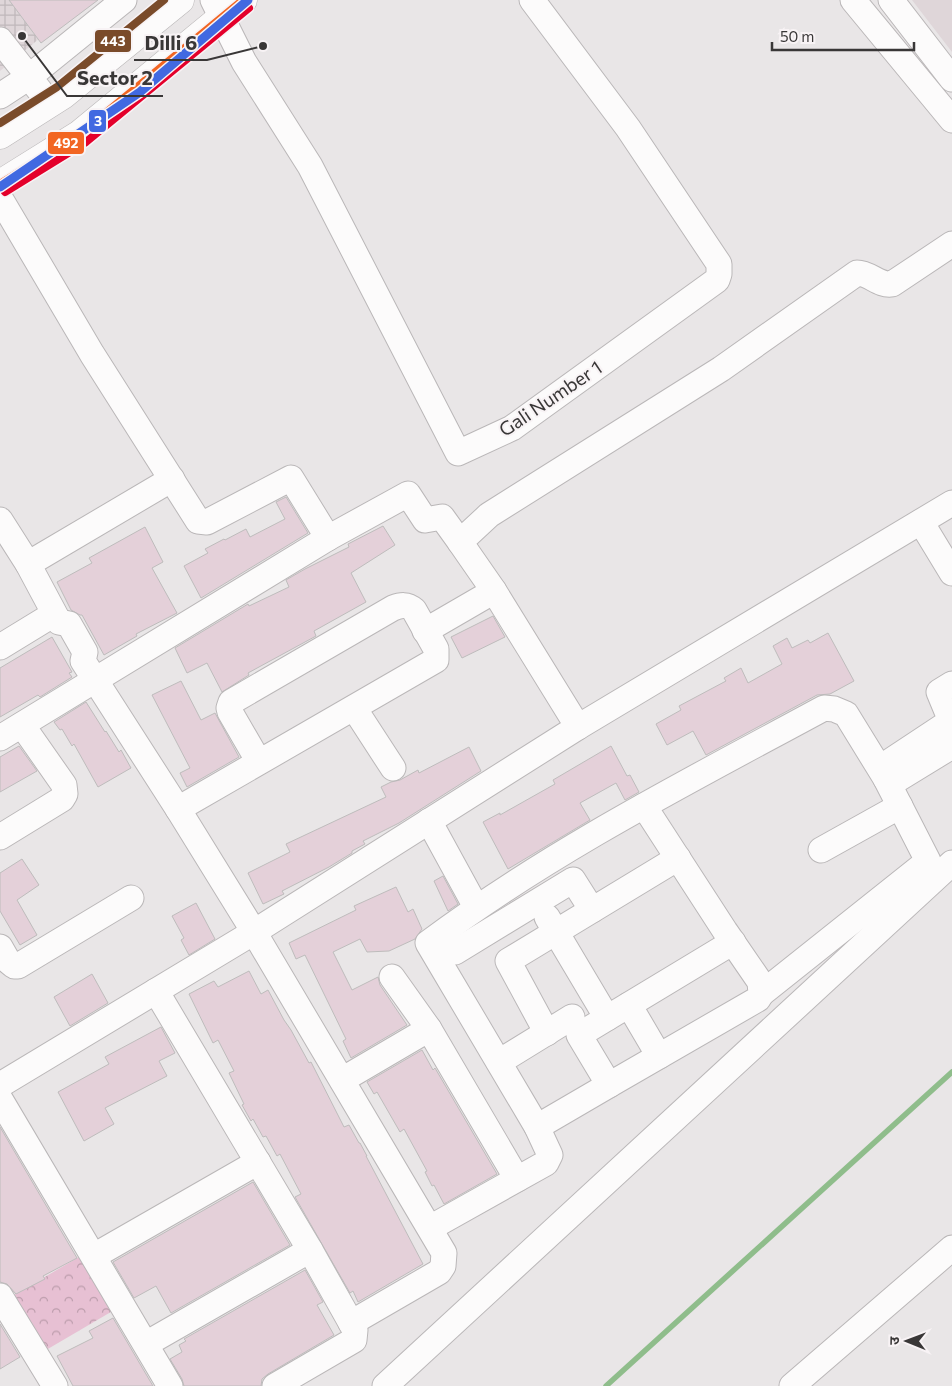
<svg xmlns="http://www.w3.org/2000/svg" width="952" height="1386" font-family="Commissioner,'Noto Sans Devanagari',sans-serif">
  <defs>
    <pattern id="industrial-grid" width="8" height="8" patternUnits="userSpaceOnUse" patternTransform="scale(1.25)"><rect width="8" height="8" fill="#dfd6d9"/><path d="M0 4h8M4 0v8" fill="none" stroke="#c0b8bb"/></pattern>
    <pattern id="park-crowns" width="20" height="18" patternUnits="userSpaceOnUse" patternTransform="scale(1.25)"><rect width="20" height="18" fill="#e7c0d3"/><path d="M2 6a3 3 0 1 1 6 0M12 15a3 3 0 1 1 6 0" fill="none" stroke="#bc9dac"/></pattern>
  </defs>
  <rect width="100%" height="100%" fill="#e9e6e7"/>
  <polygon fill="#dfd6d9" points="912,0 952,0 952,52"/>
  <polygon fill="url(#industrial-grid)" points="0,0 86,0 0,71"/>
  <polygon fill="url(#park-crowns)" points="84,1254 116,1309 41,1353 9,1298"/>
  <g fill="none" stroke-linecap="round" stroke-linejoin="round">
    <polyline stroke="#8fbd8b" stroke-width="5.5" points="606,1386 952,1072"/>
  </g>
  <g fill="#e4d0d9" stroke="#bebcbc">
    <polygon points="9,0 98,0 41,43"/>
    <polygon points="286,497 308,533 201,598 184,566 208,553 205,549 224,539 225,540 246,529 250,537 285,519 276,502"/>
    <polygon points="383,526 395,545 351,573 366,602 314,631 316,636 248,673 249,675 222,692 207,663 187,673 175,648 248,604 249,606 289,587 286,580 305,569 349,547 348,544"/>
    <polygon points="145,527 163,562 152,568 177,613 136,634 137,636 104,655 82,615 80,615 71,610 57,582 92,563 89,558"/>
    <polygon points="493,616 505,637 462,658 451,637"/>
    <polygon points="828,633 854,681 830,694 817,695 706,755 693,731 667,745 656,724 681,710 679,706 726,681 724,678 741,668 748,683 782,664 773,646 787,638 792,648 808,640 810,643"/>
    <polygon points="52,637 72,672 69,673 72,677 40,697 38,695 0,717 0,668"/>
    <polygon points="181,681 201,720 215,713 239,757 187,787 180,773 190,768 152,695"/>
    <polygon points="86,702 105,732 106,731 119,752 121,750 131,768 98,787 74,744 72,746 62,729 60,730 54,722"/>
    <polygon points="19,746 37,771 0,792 0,757"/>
    <polygon points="611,746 627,776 630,775 639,792 625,800 616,783 580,803 590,820 508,869 483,822 500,813 500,815 555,784 553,780"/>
    <polygon points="469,747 481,771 399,823 363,841 365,844 352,851 352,853 329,867 282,891 284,894 263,904 248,873 290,852 286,844 386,797 381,787 391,782 400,780 418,770 419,773"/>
    <polygon points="22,859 39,885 17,900 37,935 20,945 0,911 0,873"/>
    <polygon points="443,876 458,904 448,911 434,881"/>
    <polygon points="396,887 408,912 413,909 422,929 415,939 389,951 367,952 360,939 333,952 352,990 378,977 380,985 407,1025 351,1058 343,1041 346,1039 305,955 296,959 289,943 356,910 354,906"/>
    <polygon points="196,903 215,939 189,955 181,940 184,938 172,916"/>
    <polygon points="249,971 261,994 268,990 284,1020 291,1030 309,1063 311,1062 344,1127 349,1125 359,1143 360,1143 367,1156 366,1156 423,1264 358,1302 353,1291 350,1293 295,1197 301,1194 280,1154 277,1156 266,1136 263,1137 253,1119 251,1121 242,1105 244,1104 229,1073 234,1071 218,1040 213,1043 189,994 214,981 218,987"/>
    <polygon points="92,974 108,1003 70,1026 54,997"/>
    <polygon points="161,1027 175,1053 159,1061 167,1076 105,1108 114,1124 84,1141 58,1092 109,1064 105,1057"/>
    <polygon points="422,1050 433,1070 435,1068 497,1174 444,1204 434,1185 432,1186 425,1172 427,1171 404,1129 400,1132 377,1092 374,1094 367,1082"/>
    <polygon points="0,1127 77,1258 43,1276 45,1279 16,1294 7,1284 0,1282"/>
    <polygon points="253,1182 290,1245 171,1313 156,1286 134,1298 113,1262"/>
    <polygon points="305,1270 323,1302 317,1305 334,1335 268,1374 262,1379 261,1386 184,1386 182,1379 170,1359 182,1352 179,1345 186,1341 184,1339"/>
    <polygon points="113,1318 153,1386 73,1386 57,1356 93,1338 89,1331"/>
    <polygon points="0,1324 20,1357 0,1369"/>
  </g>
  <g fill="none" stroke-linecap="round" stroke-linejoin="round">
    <g stroke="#bab7b8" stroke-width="27">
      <g id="minor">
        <polyline points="213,0 244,62 310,166 458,453 512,428 717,280 719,274 719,264 628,128 532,0"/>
        <polyline points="853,0 952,120"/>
        <polyline points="891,0 952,79"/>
        <polyline points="0,40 40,91"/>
        <polyline points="0,96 29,77 124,0"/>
        <polyline points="0,198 92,354 198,521 207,522 291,478 328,538"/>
        <polyline points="0,520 28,564 59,622 69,624 85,652 83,661 178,809 254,932 444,1253 443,1266 439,1272 351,1323"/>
        <polyline points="921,522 952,573"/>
        <polyline points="28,564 172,479"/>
        <polyline points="425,631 494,591"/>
        <polyline points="0,647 54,614"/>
        <polyline points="354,708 393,768"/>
        <path d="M578,727l-84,-136 -34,-49 29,-27 232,-146 136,-96c13,0 22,13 35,11l60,-40"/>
        <polyline points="0,738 328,538 408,494 425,520 442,517 460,542"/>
        <polyline points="880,768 951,721 939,692 952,684"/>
        <path d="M178,809l258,-149v-11l-22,-39c-7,-6 -13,-5 -21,-2l-162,94 -2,6 1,4 29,50"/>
        <polyline points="429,821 476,907"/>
        <polyline points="0,837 62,799 65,794 64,785 22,725"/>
        <polyline points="821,850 900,806"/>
        <polyline points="547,917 607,1018"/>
        <polyline points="0,947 8,961 14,966 18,966 131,898"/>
        <polyline points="455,952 573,880 592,910"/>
        <polyline points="392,977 429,1029 517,1179"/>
        <polyline points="156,991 310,1250 355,1330 354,1340 275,1386"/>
        <polyline points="761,994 928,861 886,779"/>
        <polyline points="629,1005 659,1056"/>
        <polyline points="547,1033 508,961 678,858"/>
        <polyline points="499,1062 572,1017"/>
        <polyline points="342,1080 429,1029"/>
        <polyline points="0,1085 254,932 578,727 952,503"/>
        <polyline points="609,1085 758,999 761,994 760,982 725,931 644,806"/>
        <polyline points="0,1099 170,1386"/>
        <polyline points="537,1127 609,1085 579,1035 733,942"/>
        <path d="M430,1228l116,-65 4,-8 -13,-28 -109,-184c123,-92 261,-162 396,-235l10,1 12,5 40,65 8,1 4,-1 54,-33"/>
        <polyline points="94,1256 258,1162"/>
        <polyline points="0,1296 55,1386"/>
        <polyline points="146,1344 310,1250"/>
        <polyline points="385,1386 952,863"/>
        <polyline points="792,1386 952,1248"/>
      </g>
    </g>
    <g stroke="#bab7b8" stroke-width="29">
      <g id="major">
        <polyline points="0,135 63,95 180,0"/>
        <polyline points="0,184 80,134 243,0"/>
      </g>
    </g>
    <use href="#minor" stroke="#fcfbfb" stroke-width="25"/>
    <use href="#major" stroke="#fcfbfb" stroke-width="28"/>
    <g stroke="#f8f3f5" stroke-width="11">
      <polyline id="bus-1" points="0,184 80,134 243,0"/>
    </g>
    <g stroke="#f8f3f5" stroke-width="11">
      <polyline id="bus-2" points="5,192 86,142 249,8"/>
    </g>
    <g stroke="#f8f3f5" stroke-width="11">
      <polyline id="bus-3" points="0,123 57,87 164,0"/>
    </g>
    <use href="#bus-1" stroke="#f26522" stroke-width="8"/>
    <use href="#bus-2" stroke="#e4002b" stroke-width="8"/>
    <use href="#bus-3" stroke="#7a4b2a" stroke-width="8"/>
    <g stroke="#f8f3f5" stroke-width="12">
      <polyline id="metro-1" points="0,187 140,92 248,0"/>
    </g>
    <use href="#metro-1" stroke="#4169e1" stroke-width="9"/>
  </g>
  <g text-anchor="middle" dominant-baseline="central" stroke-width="4" stroke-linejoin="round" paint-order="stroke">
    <g font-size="19" fill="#393737" stroke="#f8f3f5">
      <text transform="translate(550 398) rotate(-34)">Gali Number 1</text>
    </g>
  </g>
  <path fill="none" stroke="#393737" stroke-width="2" d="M263 46L207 60H134M22 36L67 96H163"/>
  <g fill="#393737" stroke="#f8f3f5" stroke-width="2">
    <circle cx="263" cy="46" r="5"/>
    <circle cx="22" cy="36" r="5"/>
  </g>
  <g font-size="20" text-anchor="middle" font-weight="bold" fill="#393737" stroke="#f8f3f5" stroke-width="4" stroke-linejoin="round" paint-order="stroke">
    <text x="171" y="50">Dilli 6</text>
    <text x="115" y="85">Sector 2</text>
  </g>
  <g stroke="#f8f3f5" stroke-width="2">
    <rect x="94" y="29" width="38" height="24" rx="5" fill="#7a4b2a"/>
    <rect x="88" y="109" width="19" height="24" rx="5" fill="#4169e1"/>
    <rect x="47" y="131" width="38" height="24" rx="5" fill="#f26522"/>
  </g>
  <g font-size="14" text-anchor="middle" font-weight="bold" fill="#fff">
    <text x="113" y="46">443</text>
    <text x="98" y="126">3</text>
    <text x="66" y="148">492</text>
  </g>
  <g transform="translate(907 1341) rotate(271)" stroke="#f8f3f5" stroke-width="4" paint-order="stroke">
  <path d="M0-4L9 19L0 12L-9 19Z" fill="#393737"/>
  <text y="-8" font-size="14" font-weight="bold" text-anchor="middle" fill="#393737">उ</text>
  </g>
  <path d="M772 42v8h142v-8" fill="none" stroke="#393737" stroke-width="2.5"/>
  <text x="780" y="42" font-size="15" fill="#393737" stroke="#f8f3f5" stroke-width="4" paint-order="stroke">50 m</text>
</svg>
